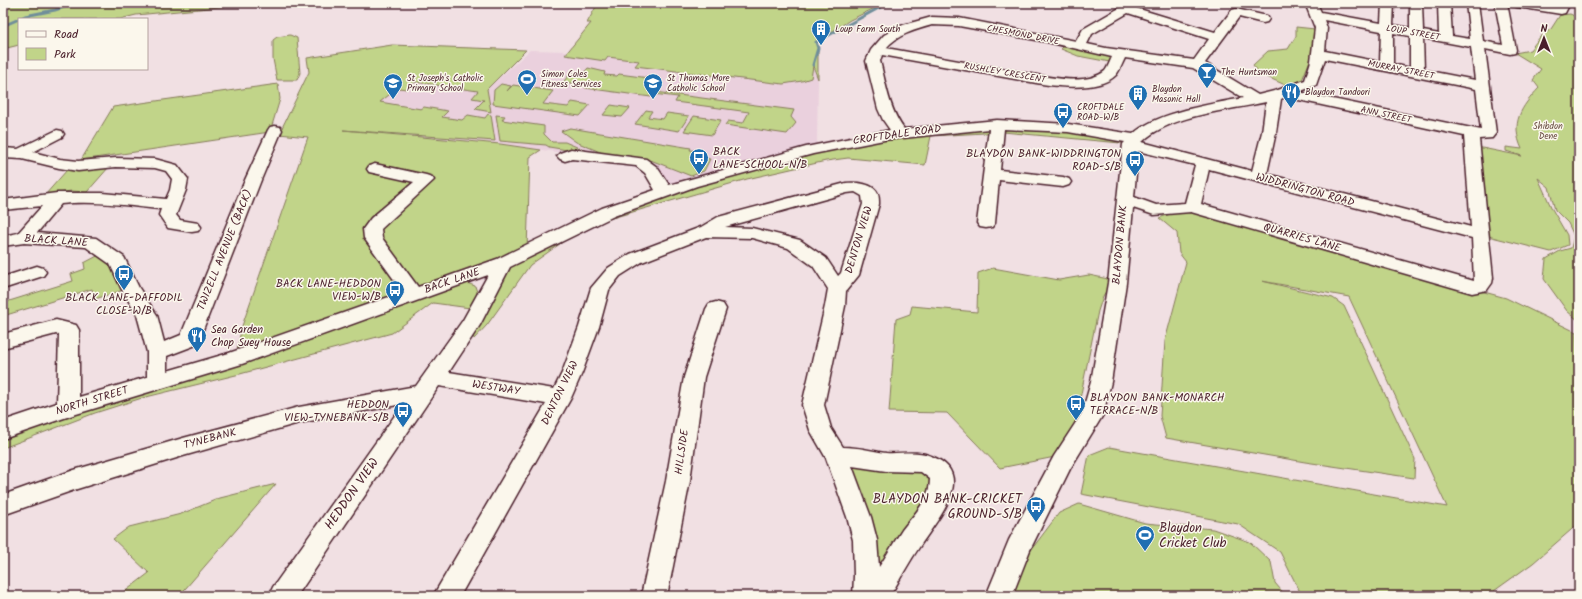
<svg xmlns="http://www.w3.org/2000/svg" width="1582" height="599" font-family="Kalam,sans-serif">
  <rect width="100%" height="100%" fill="#f1e0e3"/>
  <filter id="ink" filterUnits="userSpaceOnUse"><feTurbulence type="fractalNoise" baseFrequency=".025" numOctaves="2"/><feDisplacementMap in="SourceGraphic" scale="8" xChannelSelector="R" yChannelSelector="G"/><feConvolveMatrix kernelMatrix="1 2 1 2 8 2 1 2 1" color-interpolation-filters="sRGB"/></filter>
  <g filter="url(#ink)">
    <polygon fill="#ead0dd" points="802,3 817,24 812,65 818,79 817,144 820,148 665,192 640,162 571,154 500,144 284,125 309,72 307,58 392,45 526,50 495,82 530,50 568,51 591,22"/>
    <g fill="#c1d489" stroke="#867a5a">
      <polygon points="3,3 262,3 136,15 120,19 19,19 19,45 3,49"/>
      <polygon points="598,3 885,3 850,20 816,42 818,47 818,79 813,66 811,78 802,81 783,84 635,66 639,61 608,57 605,61 565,55 591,23 587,23"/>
      <path d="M1570,14l9,4v303l-12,-10 -23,-32 2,-20 14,-8 11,-3 3,-12 -6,-13 -13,-13 -6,-23 -11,-9 14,31 15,26 1,10 -17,7 -71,-18 -8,-88 50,10 -16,-5v-4l16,2c-12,-26 -1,-42 17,-61l-6,-8 8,-11 -26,-16 15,-3 10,-13 11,-8 9,-14z"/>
      <polygon points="1296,27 1315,29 1313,53 1302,80 1289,85 1283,84 1260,74 1253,65 1268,51 1288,49 1296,36"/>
      <polygon points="290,35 297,38 300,73 297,80 277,80 273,59 273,40 277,37"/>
      <polygon points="1067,43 1121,54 1115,63 1078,56 1061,49"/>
      <polygon points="392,45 526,50 487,89 491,112 475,109 484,100 472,98 478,91 415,82 407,89 398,88 380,102 421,109 424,107 448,111 442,117 462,120 468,115 485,118 488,114 491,115 495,141 343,130 500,144 541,150 530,157 527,250 608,212 811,150 997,123 1102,132 1131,144 1003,132 931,136 925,165 848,158 826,161 747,179 605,220 564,241 530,265 487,325 474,339 470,325 503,263 467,283 475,286 478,295 470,308 433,303 392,333 240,374 142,398 95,413 3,448 3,420 14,426 235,359 242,326 308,137 279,134 309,72 307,58"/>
      <polygon points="588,68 605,72 604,75 617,76 619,74 657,79 648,91 794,110 791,117 796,123 787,134 725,125 728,121 743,123 749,112 675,102 678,97 653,94 651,97 585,88 587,85 563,82 571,73 582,75"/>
      <polygon points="278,84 280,99 270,132 81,160 113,107"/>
      <polygon points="501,84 511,86 507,91 513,85 553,91 543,104 568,107 572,102 590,105 580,116 493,104 494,90"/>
      <polygon points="611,105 630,108 622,117 603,115"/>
      <polygon points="646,110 652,111 648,117 663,119 667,113 689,116 679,131 635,124"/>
      <polygon points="496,115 505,116 502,120 544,126 544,134 552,142 565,142 584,150 585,153 549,147 546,145 500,141"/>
      <polygon points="694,116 721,120 712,135 684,131"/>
      <polygon points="570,128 691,148 690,150 702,151 698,157 710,159 704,171 691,176 653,161 605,154 576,142 561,131"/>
      <polygon points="109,167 87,192 71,191 45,195 67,170"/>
      <polygon points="1193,212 1506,298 1576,332 1579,372 1579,523 1533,563 1487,596 1302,596 1280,552 1238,524 1081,494 1089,455 1109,447 1447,507 1349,297 1262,281 1333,298 1344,306 1415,459 1414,478 1305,462 1166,438 1160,416 1165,341 1186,262 1179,253 1177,233 1159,218 1170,214"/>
      <polygon points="105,252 130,288 95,299 92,289 3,316 3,303 73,281 71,274 85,269 84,263"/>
      <polygon points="993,268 1059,280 1089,275 1113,280 1103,296 1098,311 1074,428 1055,457 1000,468 947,413 889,412 896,319 910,314 912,306 977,312 978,273"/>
      <polygon points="848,456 939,472 876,596"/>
      <polygon points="276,484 179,596 126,596 123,593 149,573 113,539 129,527 181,514 220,498"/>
      <polygon points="1079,504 1145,523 1213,529 1250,542 1271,562 1275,583 1286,596 1013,596 1022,562 1059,513"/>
    </g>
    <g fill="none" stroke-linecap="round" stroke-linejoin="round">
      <g stroke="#6f8e9a" stroke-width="3">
        <polyline points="19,19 25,16 55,10 76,3"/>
        <polyline points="3,26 19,19"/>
        <polyline points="813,65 818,48 816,42 888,3"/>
      </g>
      <g stroke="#4a1f2b" stroke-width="3">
        <g id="minor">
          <path d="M1128,3h15l-7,5 79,24 17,-22 4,-1 31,7 2,3 -2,3 -4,1 -24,-6 -34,46 53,32 20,-5 27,-10 6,-19 4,-33 -10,-25h12l4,9 60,11 1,-20h12l-1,22 17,3v-25h12l1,28 16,3 -1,-31h12l2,33 18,3 -4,-36h12l5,38 20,4 -8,-42h12l9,47 -1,3 -5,1 -25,-5 11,84 -4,5 -13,1 14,139 -1,5 -5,7 -15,3 -281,-81 -37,3 -21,-7 -7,75 -15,99 -8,33 -33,54 -40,81 -18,46h-26l23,-56 45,-84 28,-43 9,-31 17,-99 15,-139 2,-2 -57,-10 -64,-3 -4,41 63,7 6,2 2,3 -2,3 -6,2 -64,-7 -4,43 -3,4 -6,1 -6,-1 -3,-4 12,-94 -105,11 -71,14 -116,32 -83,30 -104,51 -30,58 -31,47 105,17 8,-16 17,-46 12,-39 17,-20 22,-14 71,-27 17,-10 128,-34c9,-1 28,0 32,11 1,3 1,7 1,10l-20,71 -13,16 -1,15 -21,99 7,23 12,19c15,0 29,4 43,6 14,1 31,-3 45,3 48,18 5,65 -11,90 -11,16 -20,33 -30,50h-37l1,-20 -1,-36 -6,-23 -21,-59 -16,-28 -8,-25 23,-99 3,-17 -15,-23 -25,-18 -36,-10 -46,-1 -64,25 -22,14 -11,14 -10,37 -17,46 -11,25 -111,198h-27l113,-192 -107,-18 -142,210h-28l4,-9 130,-183 -104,19 -116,33 -106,33 -74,26v-20l71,-25 109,-32 116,-31 117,-21 47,-66 25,-45 -246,89 -169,51 -70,24v-18l54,-18 2,-68 -3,-1 -53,14v-14l53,-14 20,5 3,5v67l68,-20v-25l-10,-37 -16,-27 -11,-24 -24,-17 -62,-4 -21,3v-10l15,-3 24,-27 -39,4v-10l54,-7h45l64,6 4,-9 2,-11 -6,-8 -11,-3 -39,-1 -38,4 -19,-3 -37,-9 -19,-1v-10l15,1 39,-19 5,1 2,3 -2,3 -29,15 27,7 18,2 38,-3 39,1 22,6 11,14 -2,11 -10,25 4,5 18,3 3,4 -3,4 -6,1 -24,-4 -9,-13 2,-6c-33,-3 -67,-9 -100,-5l-24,29 59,5 28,19 15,31 18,27 7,27 17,-7 64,-155 23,-50 2,-3 5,-1 5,1 2,3 -21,50 -62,160 -3,5 -29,11v15l62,-18 174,-61 -39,-54 -1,-9 8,-11 43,-36 -45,-10 -2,-3 2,-3 6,-2 51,11 6,2 2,3 -53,49 1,9 36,49 79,-28 105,-51 53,-18 -10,-17 -9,-7 -64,-7 -7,2 -5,-2 -3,-3 3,-3 11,-4 75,10 11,8 12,18 137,-38 84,-17 -7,-10 -5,-11 -12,-48 5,-11 13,-15 19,-10 29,-8 27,1 117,23 7,-12zM1128,13l81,26 -15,21 -88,-12 -19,-4 5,-10zM1324,20l57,11 -1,31 -55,-11 2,-23zM932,25l27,1 88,16 65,15c-2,4 -4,10 -7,14 -16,13 -45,8 -63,5l-156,-28c12,-14 29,-18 46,-23zM1393,33l17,3v32l-17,-4zM1423,38l48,9 4,33 -51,-10zM882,55l160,29c20,3 58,7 74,-9 4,-5 6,-11 9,-17l68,10 50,30c-31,6 -86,14 -110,36l-65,-10 -71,-4 -93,9c-15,-20 -18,-45 -24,-68zM1325,59l151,30 5,41 -182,-38 17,-7zM1285,97l179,39 7,91 -204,-53 9,-42 5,-33zM1266,102l-4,30 -10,39 -110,-29c29,-28 86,-31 124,-40zM1138,151l57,14 -10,38 -29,2 -22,-8zM1209,169l263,69 2,43 -273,-77zM855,192l7,4 1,8 -22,69 -3,3 -12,-18 -26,-18 -48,-12 -27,-1 122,-34zM852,466l34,5 35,1 9,7c0,21 -16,35 -28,51 -8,12 -15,25 -23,37l-2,-27 -6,-23z"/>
          <polygon points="1511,3 1536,3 1555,6 1558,3 1570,3 1565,13 1561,14 1517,7 1513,6"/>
          <polygon points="37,266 43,268 46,272 43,276 3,289 3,277"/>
          <polygon points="716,302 723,304 726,309 704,377 690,481 667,596 641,596 666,481 684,377 706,309 709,304"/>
        </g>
      </g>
      <use href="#minor" fill="#fbf7ec" fill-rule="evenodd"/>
    </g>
  </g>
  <defs>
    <g id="building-pin" transform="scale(1)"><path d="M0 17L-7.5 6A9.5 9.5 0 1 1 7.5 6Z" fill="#1f6fb2" stroke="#fbf7ec"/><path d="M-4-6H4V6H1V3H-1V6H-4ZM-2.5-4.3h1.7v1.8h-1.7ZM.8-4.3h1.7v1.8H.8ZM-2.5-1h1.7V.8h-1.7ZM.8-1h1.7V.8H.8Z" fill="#fff"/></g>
    <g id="bar-pin" transform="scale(1)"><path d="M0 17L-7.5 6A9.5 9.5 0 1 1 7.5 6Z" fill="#1f6fb2" stroke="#fbf7ec"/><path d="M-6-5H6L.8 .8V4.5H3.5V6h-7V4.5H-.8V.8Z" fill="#fff"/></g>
    <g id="stadium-pin" transform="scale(1)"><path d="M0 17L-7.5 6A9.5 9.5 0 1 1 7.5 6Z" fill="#1f6fb2" stroke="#fbf7ec"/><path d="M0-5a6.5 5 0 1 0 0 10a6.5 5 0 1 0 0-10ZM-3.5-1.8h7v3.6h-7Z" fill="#fff"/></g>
    <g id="school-pin" transform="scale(1)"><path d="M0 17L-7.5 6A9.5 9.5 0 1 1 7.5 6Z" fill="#1f6fb2" stroke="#fbf7ec"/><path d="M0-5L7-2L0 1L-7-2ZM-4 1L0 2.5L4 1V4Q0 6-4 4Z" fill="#fff"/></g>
    <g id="restaurant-pin" transform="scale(1)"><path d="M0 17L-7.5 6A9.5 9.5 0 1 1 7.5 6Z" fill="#1f6fb2" stroke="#fbf7ec"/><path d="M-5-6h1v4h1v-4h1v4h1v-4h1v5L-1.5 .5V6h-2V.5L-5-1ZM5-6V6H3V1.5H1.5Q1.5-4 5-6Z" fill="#fff"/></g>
    <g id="bus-pin" transform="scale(1)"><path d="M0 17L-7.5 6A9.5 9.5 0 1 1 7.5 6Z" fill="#1f6fb2" stroke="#fbf7ec"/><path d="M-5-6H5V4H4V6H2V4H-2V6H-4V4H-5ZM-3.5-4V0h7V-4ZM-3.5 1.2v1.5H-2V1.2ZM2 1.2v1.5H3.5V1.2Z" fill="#fff"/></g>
  </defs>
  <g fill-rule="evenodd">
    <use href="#building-pin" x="821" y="29"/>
    <use href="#bar-pin" x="1207" y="72"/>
    <use href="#stadium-pin" x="527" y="79"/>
    <use href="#school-pin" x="393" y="83"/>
    <use href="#school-pin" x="653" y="83"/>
    <use href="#restaurant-pin" x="1291" y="92"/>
    <use href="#building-pin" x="1138" y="94"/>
    <use href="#bus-pin" x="1063" y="112"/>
    <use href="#bus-pin" x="699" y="158"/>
    <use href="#bus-pin" x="1135" y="160"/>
    <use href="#bus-pin" x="124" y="274"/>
    <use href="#bus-pin" x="395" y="290"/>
    <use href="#restaurant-pin" x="197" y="336"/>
    <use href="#bus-pin" x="1076" y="404"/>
    <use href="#bus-pin" x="403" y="411"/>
    <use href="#bus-pin" x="1036" y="506"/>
    <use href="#stadium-pin" x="1145" y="535"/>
  </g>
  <g text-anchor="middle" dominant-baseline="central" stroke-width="3" stroke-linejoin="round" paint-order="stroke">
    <g font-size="9" fill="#4a1f2b" stroke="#fbf7ec" text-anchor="start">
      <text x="835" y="29">Loup Farm South</text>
      <text x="1221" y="72">The Huntsman</text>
      <text x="541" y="74">Simon Coles<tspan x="541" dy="10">Fitness Services</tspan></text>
      <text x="407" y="78">St Joseph's Catholic<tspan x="407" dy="10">Primary School</tspan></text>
      <text x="667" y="78">St Thomas More<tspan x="667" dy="10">Catholic School</tspan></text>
      <text x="1152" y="89">Blaydon<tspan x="1152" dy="10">Masonic Hall</tspan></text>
      <text x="1305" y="92">Blaydon Tandoori</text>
      <text x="1077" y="107">CROFTDALE<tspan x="1077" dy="10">ROAD-W/B</tspan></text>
    </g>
    <g font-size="9" fill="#4a1f2b" stroke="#fbf7ec">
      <text transform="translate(1413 33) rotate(10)">LOUP STREET</text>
      <text transform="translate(1023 35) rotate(11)">CHESMOND DRIVE</text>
      <text transform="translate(1401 70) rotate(11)">MURRAY STREET</text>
      <text transform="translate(1005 73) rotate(10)">RUSHLEY CRESCENT</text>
      <text transform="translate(1386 115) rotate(12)">ANN STREET</text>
    </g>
    <g font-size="9" fill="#684c42" stroke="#fbf7ec">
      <text x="1548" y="126">Shibdon<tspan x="1548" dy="10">Dene</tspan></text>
    </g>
    <g font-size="11" fill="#4a1f2b" stroke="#fbf7ec">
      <text transform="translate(897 135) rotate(-8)">CROFTDALE ROAD</text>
      <text transform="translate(1305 190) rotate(15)">WIDDRINGTON ROAD</text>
      <text transform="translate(1302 238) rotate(16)">QUARRIES LANE</text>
      <text transform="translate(859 240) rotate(-73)">DENTON VIEW</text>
      <text transform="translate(56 241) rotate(4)">BLACK LANE</text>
      <text transform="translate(1120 245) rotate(-85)">BLAYDON BANK</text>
      <text transform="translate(225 250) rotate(-68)">TWIZELL AVENUE (BACK)</text>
      <text transform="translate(452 281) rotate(-19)">BACK LANE</text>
      <text transform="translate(496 388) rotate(9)">WESTWAY</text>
      <text transform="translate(560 393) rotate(-64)">DENTON VIEW</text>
      <text transform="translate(92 401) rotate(-17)">NORTH STREET</text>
      <text transform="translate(210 439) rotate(-15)">TYNEBANK</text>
      <text transform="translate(682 452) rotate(-82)">HILLSIDE</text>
    </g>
    <g font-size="11" fill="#4a1f2b" stroke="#fbf7ec" text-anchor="start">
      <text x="713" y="152">BACK<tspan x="713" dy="13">LANE-SCHOOL-N/B</tspan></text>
      <text x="1121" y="154" text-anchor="end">BLAYDON BANK-WIDDRINGTON<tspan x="1121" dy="13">ROAD-S/B</tspan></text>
      <text x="381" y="284" text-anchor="end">BACK LANE-HEDDON<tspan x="381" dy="13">VIEW-W/B</tspan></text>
      <text x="124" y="298" text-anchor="middle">BLACK LANE-DAFFODIL<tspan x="124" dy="13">CLOSE-W/B</tspan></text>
      <text x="211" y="330">Sea Garden<tspan x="211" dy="13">Chop Suey House</tspan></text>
      <text x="1090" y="398">BLAYDON BANK-MONARCH<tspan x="1090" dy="13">TERRACE-N/B</tspan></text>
      <text x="389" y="405" text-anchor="end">HEDDON<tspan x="389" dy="13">VIEW-TYNEBANK-S/B</tspan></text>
    </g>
    <g font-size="13" fill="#4a1f2b" stroke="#fbf7ec">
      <text transform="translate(352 494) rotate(-55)">HEDDON VIEW</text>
    </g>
    <g font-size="13" fill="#4a1f2b" stroke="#fbf7ec" text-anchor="end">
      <text x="1022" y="499">BLAYDON BANK-CRICKET<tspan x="1022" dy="15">GROUND-S/B</tspan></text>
      <text x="1159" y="528" text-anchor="start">Blaydon<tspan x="1159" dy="15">Cricket Club</tspan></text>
    </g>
  </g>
  <rect width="1582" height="599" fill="none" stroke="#fbf7ec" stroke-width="16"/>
  <rect x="8" y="8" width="1566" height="583" fill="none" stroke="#4a1f2b" stroke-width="1.5" filter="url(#ink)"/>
  <rect x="18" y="18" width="130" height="52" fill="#fbf7ec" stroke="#b4a19f"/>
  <rect x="26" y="31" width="20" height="6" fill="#fbf7ec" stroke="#b4a19f"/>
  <text x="54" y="38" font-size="12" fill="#4a1f2b">Road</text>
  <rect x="26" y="48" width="20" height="12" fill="#c1d489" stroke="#b4a19f"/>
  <text x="54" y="58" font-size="12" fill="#4a1f2b">Park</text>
  <g transform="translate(1544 38)" stroke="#fbf7ec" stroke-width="3" paint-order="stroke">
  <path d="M0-3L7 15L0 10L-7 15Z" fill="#4a1f2b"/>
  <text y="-6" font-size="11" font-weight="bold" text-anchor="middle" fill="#4a1f2b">N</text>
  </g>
</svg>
